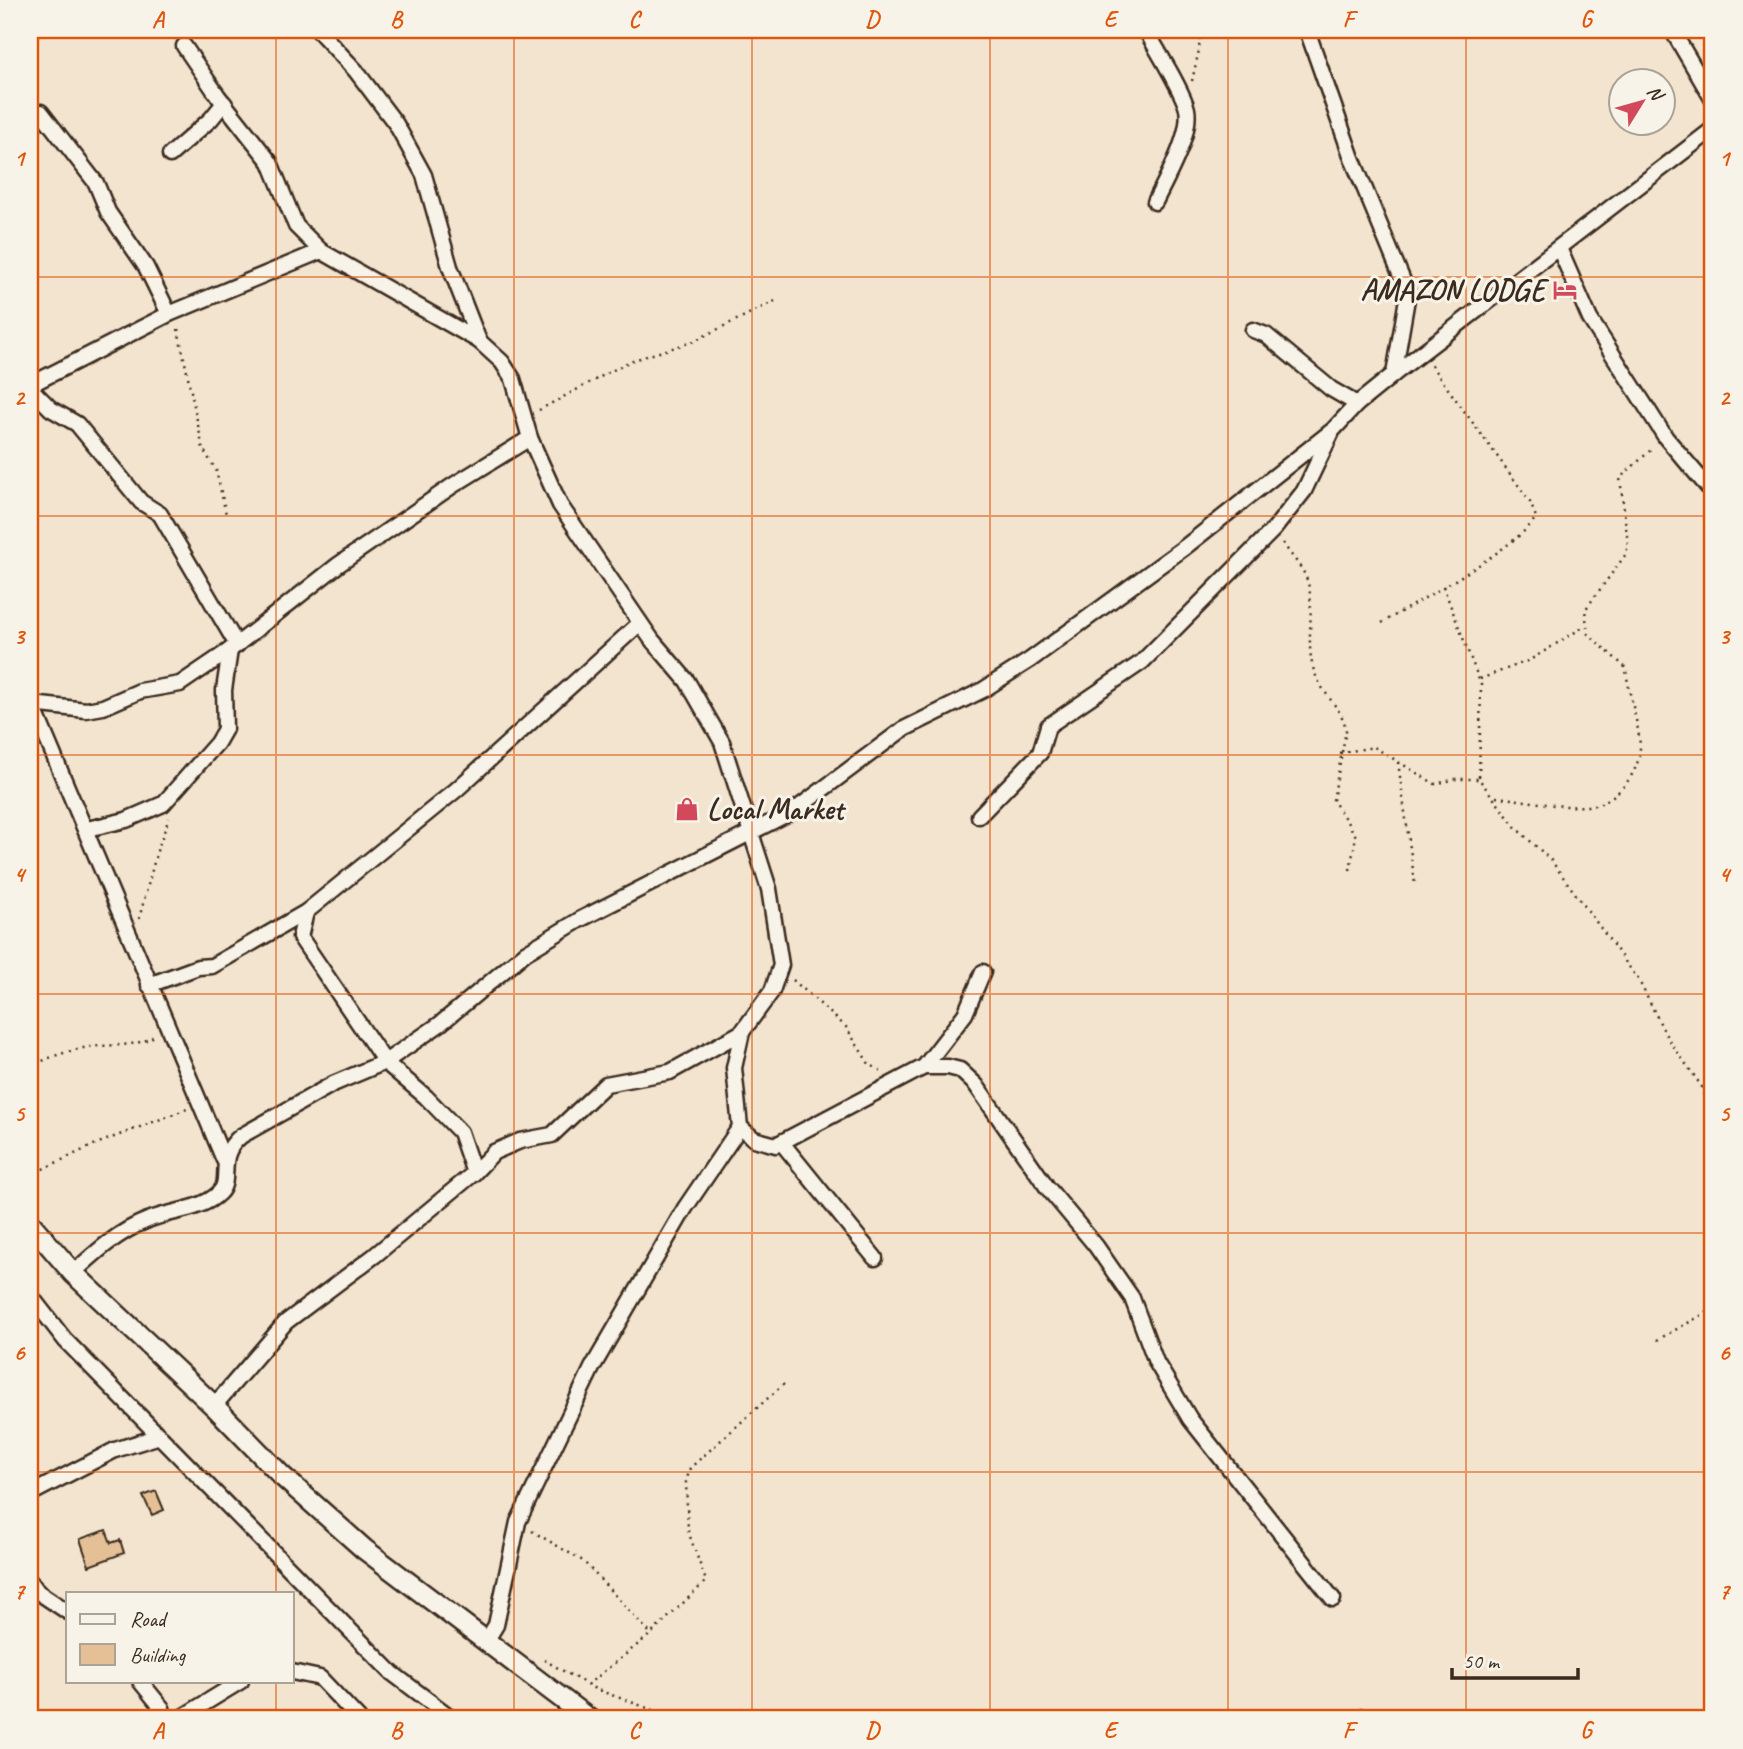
<svg xmlns="http://www.w3.org/2000/svg" width="1743" height="1749" font-family="Caveat,sans-serif">
  <rect width="100%" height="100%" fill="#f2e4cf"/>
  <filter id="ink" filterUnits="userSpaceOnUse"><feTurbulence type="fractalNoise" baseFrequency=".0143" numOctaves="2"/><feDisplacementMap in="SourceGraphic" scale="14" xChannelSelector="R" yChannelSelector="G"/><feConvolveMatrix kernelMatrix="1 2 1 2 8 2 1 2 1" color-interpolation-filters="sRGB"/></filter>
  <g filter="url(#ink)">
    <g fill="#e5c096" stroke="#3b2a1e" stroke-width="2">
      <polygon points="156,1491 164,1510 152,1515 143,1496"/>
      <polygon points="106,1530 111,1543 120,1540 124,1553 89,1566 80,1539"/>
    </g>
    <g fill="none" stroke-linecap="round" stroke-linejoin="round">
      <g stroke="#3b2a1e" stroke-width="19">
        <g id="minor">
          <polyline points="318,30 356,71 396,124 424,175 450,267 479,341"/>
          <path d="M1146,30c10,19 37,61 41,79 5,25 -21,70 -32,93"/>
          <polyline points="1307,30 1352,158 1408,293 1394,374"/>
          <polyline points="1672,30 1713,100"/>
          <polyline points="184,46 218,96 270,162 296,226 321,251 479,341 502,362 513,379 530,438 560,505 652,640 687,681 722,742 769,889 781,965 772,991 742,1032 670,1072 606,1084 552,1135 520,1141 494,1152 474,1173 374,1256 286,1322 214,1406"/>
          <polyline points="41,112 96,183 108,212 146,267 169,314"/>
          <polyline points="170,155 211,119 224,103"/>
          <polyline points="1559,248 1590,319 1666,438 1713,493"/>
          <polyline points="1253,330 1266,335 1331,389 1357,404"/>
          <polyline points="30,385 169,314 321,251"/>
          <polyline points="30,388 51,409 77,424 141,502 160,514 237,645"/>
          <polyline points="30,699 224,1160"/>
          <polyline points="32,704 86,710 103,707 140,691 180,684 230,650 338,565 452,486 530,438"/>
          <polyline points="979,816 1040,753 1048,726 1142,662 1274,529 1304,491 1331,434"/>
          <polyline points="87,829 126,820 163,804 217,743 225,729 224,690 230,650"/>
          <polyline points="306,912 300,937 385,1062 426,1097 460,1132 474,1173"/>
          <polyline points="149,985 198,967 212,966 306,912 456,790 640,623"/>
          <polyline points="924,1067 948,1067 960,1070 976,1085 1047,1187 1096,1246 1132,1298 1156,1362 1190,1419 1333,1599"/>
          <polyline points="740,1127 754,1139 776,1145 924,1067 965,1014 983,972"/>
          <polyline points="782,1143 875,1258"/>
          <path d="M73,1273c23,-21 46,-42 75,-53 22,-9 54,-10 71,-27 14,-13 -4,-36 22,-57l92,-52 52,-22 55,-38 85,-71 56,-34 214,-109 107,-80 81,-40 47,-30 155,-113 148,-117 24,-26 37,-30 319,-245"/>
          <polyline points="30,1295 65,1340 392,1673 453,1719"/>
          <polyline points="30,1494 115,1450 160,1436"/>
          <polyline points="30,1581 38,1592 68,1612"/>
          <polyline points="485,1643 496,1625 518,1522 592,1368 685,1208 740,1127 734,1068 742,1032"/>
          <polyline points="292,1672 320,1678 359,1719"/>
          <polyline points="140,1681 162,1708 165,1719"/>
          <polyline points="179,1719 241,1681"/>
        </g>
      </g>
      <g stroke="#3b2a1e" stroke-width="24">
        <polyline id="secondary" points="30,1223 73,1273 214,1406 282,1476 364,1549 589,1719"/>
      </g>
      <g stroke="#3b2a1e" stroke-width="2.5" stroke-dasharray="2 5" stroke-linecap="butt">
        <polyline points="1192,81 1199,50 1200,30"/>
        <polyline points="178,329 203,449 216,470 226,514"/>
        <polyline points="539,410 630,361 692,342 775,301"/>
        <path d="M1283,543c7,12 20,24 24,37 10,31 -5,67 10,98 8,19 27,32 29,53l-13,69 23,36 -6,34"/>
        <polyline points="1443,586 1481,685 1479,779 1517,829 1550,859 1638,979 1667,1037 1702,1087 1713,1142"/>
        <path d="M1382,623c33,-20 137,-76 154,-106l-7,-17 -99,-136"/>
        <polyline points="1480,679 1530,660 1585,626"/>
        <polyline points="1340,753 1374,747 1435,784 1456,779 1479,779"/>
        <polyline points="1398,762 1415,884"/>
        <path d="M1496,797c30,3 61,11 91,9 27,-1 53,-32 53,-59 -1,-24 -12,-53 -14,-79l-38,-34 -3,-24 41,-56 2,-10 -8,-66 33,-30"/>
        <polyline points="139,919 157,851 169,818"/>
        <polyline points="793,980 846,1027 869,1064 883,1072"/>
        <path d="M30,1067c17,-9 34,-15 53,-19 24,-5 51,1 71,-12"/>
        <polyline points="1703,1089 1713,1080"/>
        <polyline points="30,1175 96,1144 187,1109"/>
        <polyline points="1657,1340 1713,1309"/>
        <polyline points="532,1531 583,1561 650,1633"/>
        <polyline points="544,1660 595,1689 678,1719"/>
        <polyline points="587,1685 651,1634 706,1581 688,1531 686,1482 690,1468 786,1382"/>
        <polyline points="1361,1707 1364,1719"/>
      </g>
      <use href="#minor" stroke="#f7f3e8" stroke-width="14"/>
      <use href="#secondary" stroke="#f7f3e8" stroke-width="19"/>
    </g>
  </g>
  <path fill="none" stroke="#df570d" stroke-width="2" stroke-opacity="0.55" d="M276,30v1563M514,30v1689M752,30v1689M990,30v1689M1228,30v1689M1466,30v1689M30,277h1683M30,516h1683M30,755h1683M30,994h1683M30,1233h1683M30,1472h1683M276,1681v38"/>
  <defs>
    <g id="hotel-bare" transform="scale(1.89)"><path d="M-6-4.5h1.5V1H6V5H4.5V3h-9V5H-6ZM-4 0a1.8 1.8 0 1 1 3.6 0ZM.5 0V-2.5h3Q6-2.5 6 0Z" fill="#d1495b" stroke="#f7f3e8" stroke-width="2.5" paint-order="stroke"/></g>
    <g id="shop-bare" transform="scale(1.89)"><path d="M-5-2.5h2.3a2.7 3.5 0 0 1 5.4 0H5L5.5 6h-11ZM-1.5-2.5h3a1.5 2.3 0 0 0-3 0Z" fill="#d1495b" stroke="#f7f3e8" stroke-width="2.5" paint-order="stroke"/></g>
  </defs>
  <g fill-rule="evenodd">
    <use href="#hotel-bare" x="1565" y="290"/>
    <use href="#shop-bare" x="687" y="809"/>
  </g>
  <g text-anchor="middle" dominant-baseline="central" stroke-width="6" stroke-linejoin="round" paint-order="stroke">
    <g font-size="30" font-weight="bold" fill="#3b2a1e" stroke="#f7f3e8" text-anchor="end">
      <text x="1545" y="290">AMAZON LODGE</text>
      <text x="707" y="809" text-anchor="start">Local Market</text>
    </g>
  </g>
  <rect width="1743" height="1749" fill="none" stroke="#f7f3e8" stroke-width="77"/>
  <rect x="66" y="1592" width="228" height="91" fill="#f7f3e8" stroke="#aca397" stroke-width="2"/>
  <rect x="80" y="1614" width="35" height="10" fill="#f7f3e8" stroke="#aca397" stroke-width="2"/>
  <text x="130" y="1626" font-size="21" fill="#3b2a1e">Road</text>
  <rect x="80" y="1644" width="35" height="21" fill="#e5c096" stroke="#aca397" stroke-width="2"/>
  <text x="130" y="1662" font-size="21" fill="#3b2a1e">Building</text>
  <g transform="translate(1642 102) rotate(53)"><circle r="33" fill="#f7f3e8" stroke="#aca397" stroke-width="2"/>
  <path d="M0-5L12 26L0 18L-12 26Z" fill="#d1495b"/>
  <text y="-10" font-size="19" font-weight="bold" text-anchor="middle" fill="#3b2a1e">N</text>
  </g>
  <path d="M1452 1668v10h126v-10" fill="none" stroke="#3b2a1e" stroke-width="3.5"/>
  <text x="1463" y="1668" font-size="21" fill="#3b2a1e" stroke="#f7f3e8" stroke-width="5" paint-order="stroke">50 m</text>
  <rect x="38" y="38" width="1666" height="1672" fill="none" stroke="#df570d" stroke-width="2.5"/>
  <g font-size="23" text-anchor="middle" font-weight="bold" fill="#df570d">
    <text x="158" y="27">A</text>
    <text x="396" y="27">B</text>
    <text x="634" y="27">C</text>
    <text x="872" y="27">D</text>
    <text x="1110" y="27">E</text>
    <text x="1348" y="27">F</text>
    <text x="1586" y="27">G</text>
    <text x="19" y="166">1</text>
    <text x="1724" y="166">1</text>
    <text x="19" y="405">2</text>
    <text x="1724" y="405">2</text>
    <text x="19" y="644">3</text>
    <text x="1724" y="644">3</text>
    <text x="19" y="882">4</text>
    <text x="1724" y="882">4</text>
    <text x="19" y="1121">5</text>
    <text x="1724" y="1121">5</text>
    <text x="19" y="1360">6</text>
    <text x="1724" y="1360">6</text>
    <text x="19" y="1599">7</text>
    <text x="1724" y="1599">7</text>
    <text x="158" y="1738">A</text>
    <text x="396" y="1738">B</text>
    <text x="634" y="1738">C</text>
    <text x="872" y="1738">D</text>
    <text x="1110" y="1738">E</text>
    <text x="1348" y="1738">F</text>
    <text x="1586" y="1738">G</text>
  </g>
</svg>
